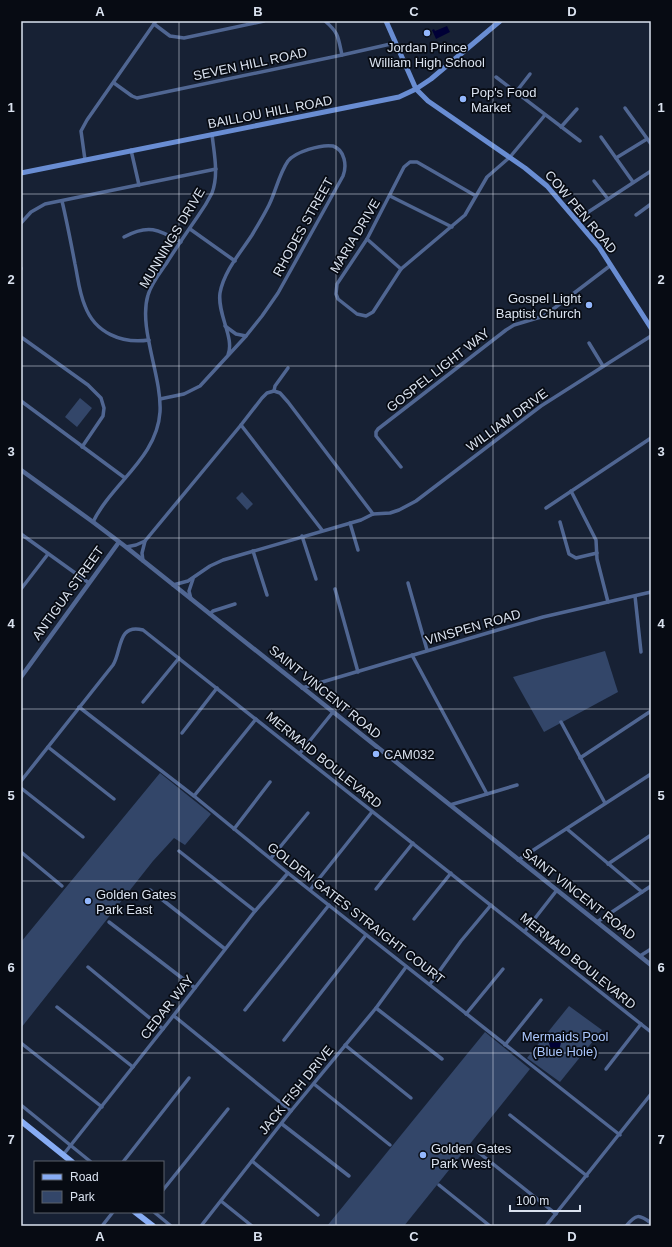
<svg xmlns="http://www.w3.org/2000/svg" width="672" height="1247" font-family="Arial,sans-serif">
  <rect width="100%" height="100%" fill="#172134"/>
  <g fill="#334669">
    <polygon points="80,398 92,408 77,427 65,417"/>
    <polygon points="242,492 253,504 247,510 236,498"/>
    <polygon points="605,651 618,692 544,732 513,677"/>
    <polygon points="160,773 211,814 185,845 174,838 153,861 21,1028 21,942"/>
    <polygon points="569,1006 602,1030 560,1082 527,1058"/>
    <polygon points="485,1032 530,1069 404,1226 327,1226"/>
  </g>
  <g fill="#000036">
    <polygon points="447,26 450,32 436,39 432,30 434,29 435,31"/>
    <polygon points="554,1036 558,1038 561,1043 559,1050 554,1052 550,1047 549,1043"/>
  </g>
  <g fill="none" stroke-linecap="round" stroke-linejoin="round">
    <g stroke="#506692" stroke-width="3.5">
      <path d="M325,21c14,12 13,16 17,34"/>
      <polyline points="154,24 170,36 184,38 264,21"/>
      <polyline points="496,77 580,141"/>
      <polyline points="114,83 132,96 137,98 342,55 395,43"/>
      <polyline points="516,92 530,74"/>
      <polyline points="625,108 651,144"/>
      <polyline points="561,127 577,109"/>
      <polyline points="601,137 633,182"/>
      <polyline points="131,150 139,185"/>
      <polyline points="616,158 647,139"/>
      <polyline points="85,160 81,131 87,120 156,21"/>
      <polyline points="594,181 608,199"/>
      <polyline points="390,196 452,227"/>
      <polyline points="476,196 417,162 410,162 404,167 367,239 337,284 336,294 338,299 357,314 366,316 373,312 401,269 465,215 487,177 510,157 545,115"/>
      <path d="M62,201c5,21 9,42 13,63 3,14 4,28 10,42 10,27 37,38 64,34"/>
      <polyline points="636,215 651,204"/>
      <polyline points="576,220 651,171"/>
      <polyline points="21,223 31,212 45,204 216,169"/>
      <polyline points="190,229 235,261"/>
      <path d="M124,237c24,-13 34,-8 57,5"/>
      <polyline points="367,239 401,269"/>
      <polyline points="21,268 21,269"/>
      <polyline points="225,326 236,334 246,336"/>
      <polyline points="21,337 88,385 101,398 104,408 103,416 82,447"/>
      <polyline points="589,343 603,366"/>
      <polyline points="274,391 280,393 288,402 373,514"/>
      <polyline points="274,391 275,386 288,368"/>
      <path d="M160,399l24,-5 16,-8 46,-50 16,-20 16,-23 65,-117c4,-10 2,-26 -10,-30 -12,-2 -38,6 -45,15 -9,13 -12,30 -19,44 -5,10 -11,20 -17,30 -11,17 -28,36 -32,58 -3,21 15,45 8,62"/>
      <polyline points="21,401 125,478"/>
      <polyline points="241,425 322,530"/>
      <polyline points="401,467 376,436 376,432 378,429 506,330 514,325 544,316 611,265"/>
      <polyline points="571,491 596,540 597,559 608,602"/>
      <polyline points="546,508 651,438"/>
      <path d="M93,522c19,-39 64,-64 67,-110 2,-36 -22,-84 -12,-117 3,-11 11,-21 18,-31 10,-16 21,-32 32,-48 5,-7 10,-15 14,-23 7,-19 2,-39 0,-59"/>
      <polyline points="560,522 569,554 576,558 597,553"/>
      <polyline points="350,523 358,550"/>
      <polyline points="21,534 89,583"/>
      <polyline points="302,536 316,579"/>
      <polyline points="126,547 136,545 145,541 241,425 262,398 267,393 274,391"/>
      <polyline points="253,551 267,595"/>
      <polyline points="143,561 142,553 145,541"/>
      <polyline points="408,583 427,650"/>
      <polyline points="173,585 188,581 210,566 223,560 361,520 373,514 390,513 399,510 416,501 541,406 651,336"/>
      <polyline points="21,589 48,554"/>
      <polyline points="335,589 358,672"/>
      <polyline points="635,596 641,652"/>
      <polyline points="191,599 189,591 193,579"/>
      <polyline points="210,614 213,611 235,604"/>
      <polyline points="412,655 487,794"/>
      <polyline points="302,688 501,629 543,617 651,592"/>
      <polyline points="143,702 179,658"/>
      <polyline points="79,707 194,796 288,873 620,1135"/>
      <polyline points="561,722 605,803"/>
      <polyline points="182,733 217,688"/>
      <polyline points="48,747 114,799"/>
      <polyline points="300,753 333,712"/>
      <polyline points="580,758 651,711"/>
      <path d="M21,781l92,-116c9,-14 4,-42 30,-35l508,402"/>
      <polyline points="21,788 83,837"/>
      <polyline points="194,796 256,719"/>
      <polyline points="450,805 517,785"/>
      <polyline points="234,829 270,782"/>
      <polyline points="567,829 642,892"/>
      <polyline points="179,851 255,911"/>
      <polyline points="21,852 62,886"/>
      <polyline points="271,858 308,813"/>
      <polyline points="518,860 651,774"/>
      <polyline points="608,864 651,835"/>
      <polyline points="376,889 413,843"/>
      <polyline points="150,890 225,949"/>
      <polyline points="310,890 372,812"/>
      <polyline points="414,919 451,873"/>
      <polyline points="109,922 195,988"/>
      <polyline points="597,922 651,886"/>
      <polyline points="525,931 557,890"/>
      <polyline points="640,956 651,949"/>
      <polyline points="88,967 163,1029"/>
      <polyline points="430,984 461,941 491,905"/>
      <polyline points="57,1007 133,1067"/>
      <polyline points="376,1008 442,1059"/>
      <polyline points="245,1010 329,905"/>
      <polyline points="466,1014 503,969"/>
      <polyline points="174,1016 291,1111"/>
      <polyline points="284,1040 366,935"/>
      <polyline points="21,1043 102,1107"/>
      <polyline points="345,1045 411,1098"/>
      <polyline points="505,1045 541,1000"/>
      <polyline points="606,1069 641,1024"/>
      <polyline points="314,1084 390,1145"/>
      <polyline points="21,1105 91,1162"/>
      <polyline points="510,1115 587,1176"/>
      <polyline points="282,1124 349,1176"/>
      <polyline points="478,1152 556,1214"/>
      <polyline points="63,1155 163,1029 255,911 288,873"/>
      <polyline points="252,1161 318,1215"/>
      <polyline points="123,1162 189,1078"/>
      <polyline points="439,1185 490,1226"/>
      <polyline points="163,1190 228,1109"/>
      <polyline points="221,1201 252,1226"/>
      <polyline points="154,1212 171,1226"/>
      <polyline points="102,1226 113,1212"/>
      <polyline points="201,1226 291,1111 376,1008 406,967"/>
      <polyline points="546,1226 651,1094"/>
      <path d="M626,1226c10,-12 13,-12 25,-3"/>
    </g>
    <g stroke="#506692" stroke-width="4.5">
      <polyline points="21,470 93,522 126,547 651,965"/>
      <polyline points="21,677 119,542"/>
    </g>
    <g stroke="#698dd3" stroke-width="5">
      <polyline points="386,21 416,89 428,101 525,168 547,186 599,247 651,328"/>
      <polyline points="21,173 399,97 416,89 431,79 500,21"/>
    </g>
    <g stroke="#87acf4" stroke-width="6">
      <polyline points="21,1121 72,1162"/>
      <polyline points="135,1212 153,1226"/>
    </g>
  </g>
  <path fill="none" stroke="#dae2ef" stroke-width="1" stroke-opacity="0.55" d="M179,21v1205M336,21v1205M493,21v1205M21,194h630M21,366h630M21,538h630M21,709h630M21,881h630M21,1053h630"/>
  <g fill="#93b7fd" stroke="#070b13" stroke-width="1.5">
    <circle cx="427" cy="33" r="4"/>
    <circle cx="463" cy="99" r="4"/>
    <circle cx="589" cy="305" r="4"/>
    <circle cx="376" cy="754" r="4"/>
    <circle cx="88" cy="901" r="4"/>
    <circle cx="423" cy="1155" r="4"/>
  </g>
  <g text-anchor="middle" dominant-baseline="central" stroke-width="3.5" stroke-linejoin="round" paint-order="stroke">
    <g font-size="13" fill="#dae2ef" stroke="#070b13" text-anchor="start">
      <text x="427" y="47" text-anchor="middle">Jordan Prince<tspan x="427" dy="15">William High School</tspan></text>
      <text x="471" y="92">Pop's Food<tspan x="471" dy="15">Market</tspan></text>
      <text x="581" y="298" text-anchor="end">Gospel Light<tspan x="581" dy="15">Baptist Church</tspan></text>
      <text x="384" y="754">CAM032</text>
      <text x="96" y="894">Golden Gates<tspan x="96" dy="15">Park East</tspan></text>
      <text x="431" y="1148">Golden Gates<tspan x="431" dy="15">Park West</tspan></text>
    </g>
    <g font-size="13" fill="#dae2ef" stroke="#070b13">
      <text transform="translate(250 64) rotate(-12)">SEVEN HILL ROAD</text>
      <text transform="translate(270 112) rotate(-11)">BAILLOU HILL ROAD</text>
      <text transform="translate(581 212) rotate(50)">COW PEN ROAD</text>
      <text transform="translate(303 227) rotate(-61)">RHODES STREET</text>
      <text transform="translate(355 236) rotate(-59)">MARIA DRIVE</text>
      <text transform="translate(172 238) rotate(-59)">MUNNINGS DRIVE</text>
      <text transform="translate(438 370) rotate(-38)">GOSPEL LIGHT WAY</text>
      <text transform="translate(507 420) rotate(-36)">WILLIAM DRIVE</text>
      <text transform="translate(68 593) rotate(-54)">ANTIGUA STREET</text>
      <text transform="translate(473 627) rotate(-16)">VINSPEN ROAD</text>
      <text transform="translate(325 692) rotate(39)">SAINT VINCENT ROAD</text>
      <text transform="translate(324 760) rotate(39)">MERMAID BOULEVARD</text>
      <text transform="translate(579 894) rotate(38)">SAINT VINCENT ROAD</text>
      <text transform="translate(356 913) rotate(38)">GOLDEN GATES STRAIGHT COURT</text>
      <text transform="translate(578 961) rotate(39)">MERMAID BOULEVARD</text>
      <text transform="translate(167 1007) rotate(-52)">CEDAR WAY</text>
      <text transform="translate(296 1090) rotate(-51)">JACK FISH DRIVE</text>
    </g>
    <g font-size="13" fill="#abc7fd" stroke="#070b13">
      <text x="565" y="1036">Mermaids Pool<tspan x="565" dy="15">(Blue Hole)</tspan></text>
    </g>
  </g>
  <rect width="672" height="1247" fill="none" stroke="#070b13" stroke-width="44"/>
  <rect x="34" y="1161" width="130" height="52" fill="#070b13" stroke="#5b616b"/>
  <rect x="42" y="1174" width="20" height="6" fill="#87acf4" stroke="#5b616b"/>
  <text x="70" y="1181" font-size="12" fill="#dae2ef">Road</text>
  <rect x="42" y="1191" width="20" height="12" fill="#334669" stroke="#5b616b"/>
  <text x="70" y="1201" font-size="12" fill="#dae2ef">Park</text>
  <path d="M510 1205v6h70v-6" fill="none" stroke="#dae2ef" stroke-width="2"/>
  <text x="516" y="1205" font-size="12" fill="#dae2ef" stroke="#070b13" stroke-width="3" paint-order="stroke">100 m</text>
  <rect x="22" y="22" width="628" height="1203" fill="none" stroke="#dae2ef" stroke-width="1.5"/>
  <g font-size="13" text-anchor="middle" font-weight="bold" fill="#dae2ef">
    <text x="100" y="16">A</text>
    <text x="258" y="16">B</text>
    <text x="414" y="16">C</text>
    <text x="572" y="16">D</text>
    <text x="11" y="112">1</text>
    <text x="661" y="112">1</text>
    <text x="11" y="284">2</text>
    <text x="661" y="284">2</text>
    <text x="11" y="456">3</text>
    <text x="661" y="456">3</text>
    <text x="11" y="628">4</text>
    <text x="661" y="628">4</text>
    <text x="11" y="800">5</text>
    <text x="661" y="800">5</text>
    <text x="11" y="972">6</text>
    <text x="661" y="972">6</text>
    <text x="11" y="1144">7</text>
    <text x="661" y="1144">7</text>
    <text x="100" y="1241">A</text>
    <text x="258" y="1241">B</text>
    <text x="414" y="1241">C</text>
    <text x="572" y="1241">D</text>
  </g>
</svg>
